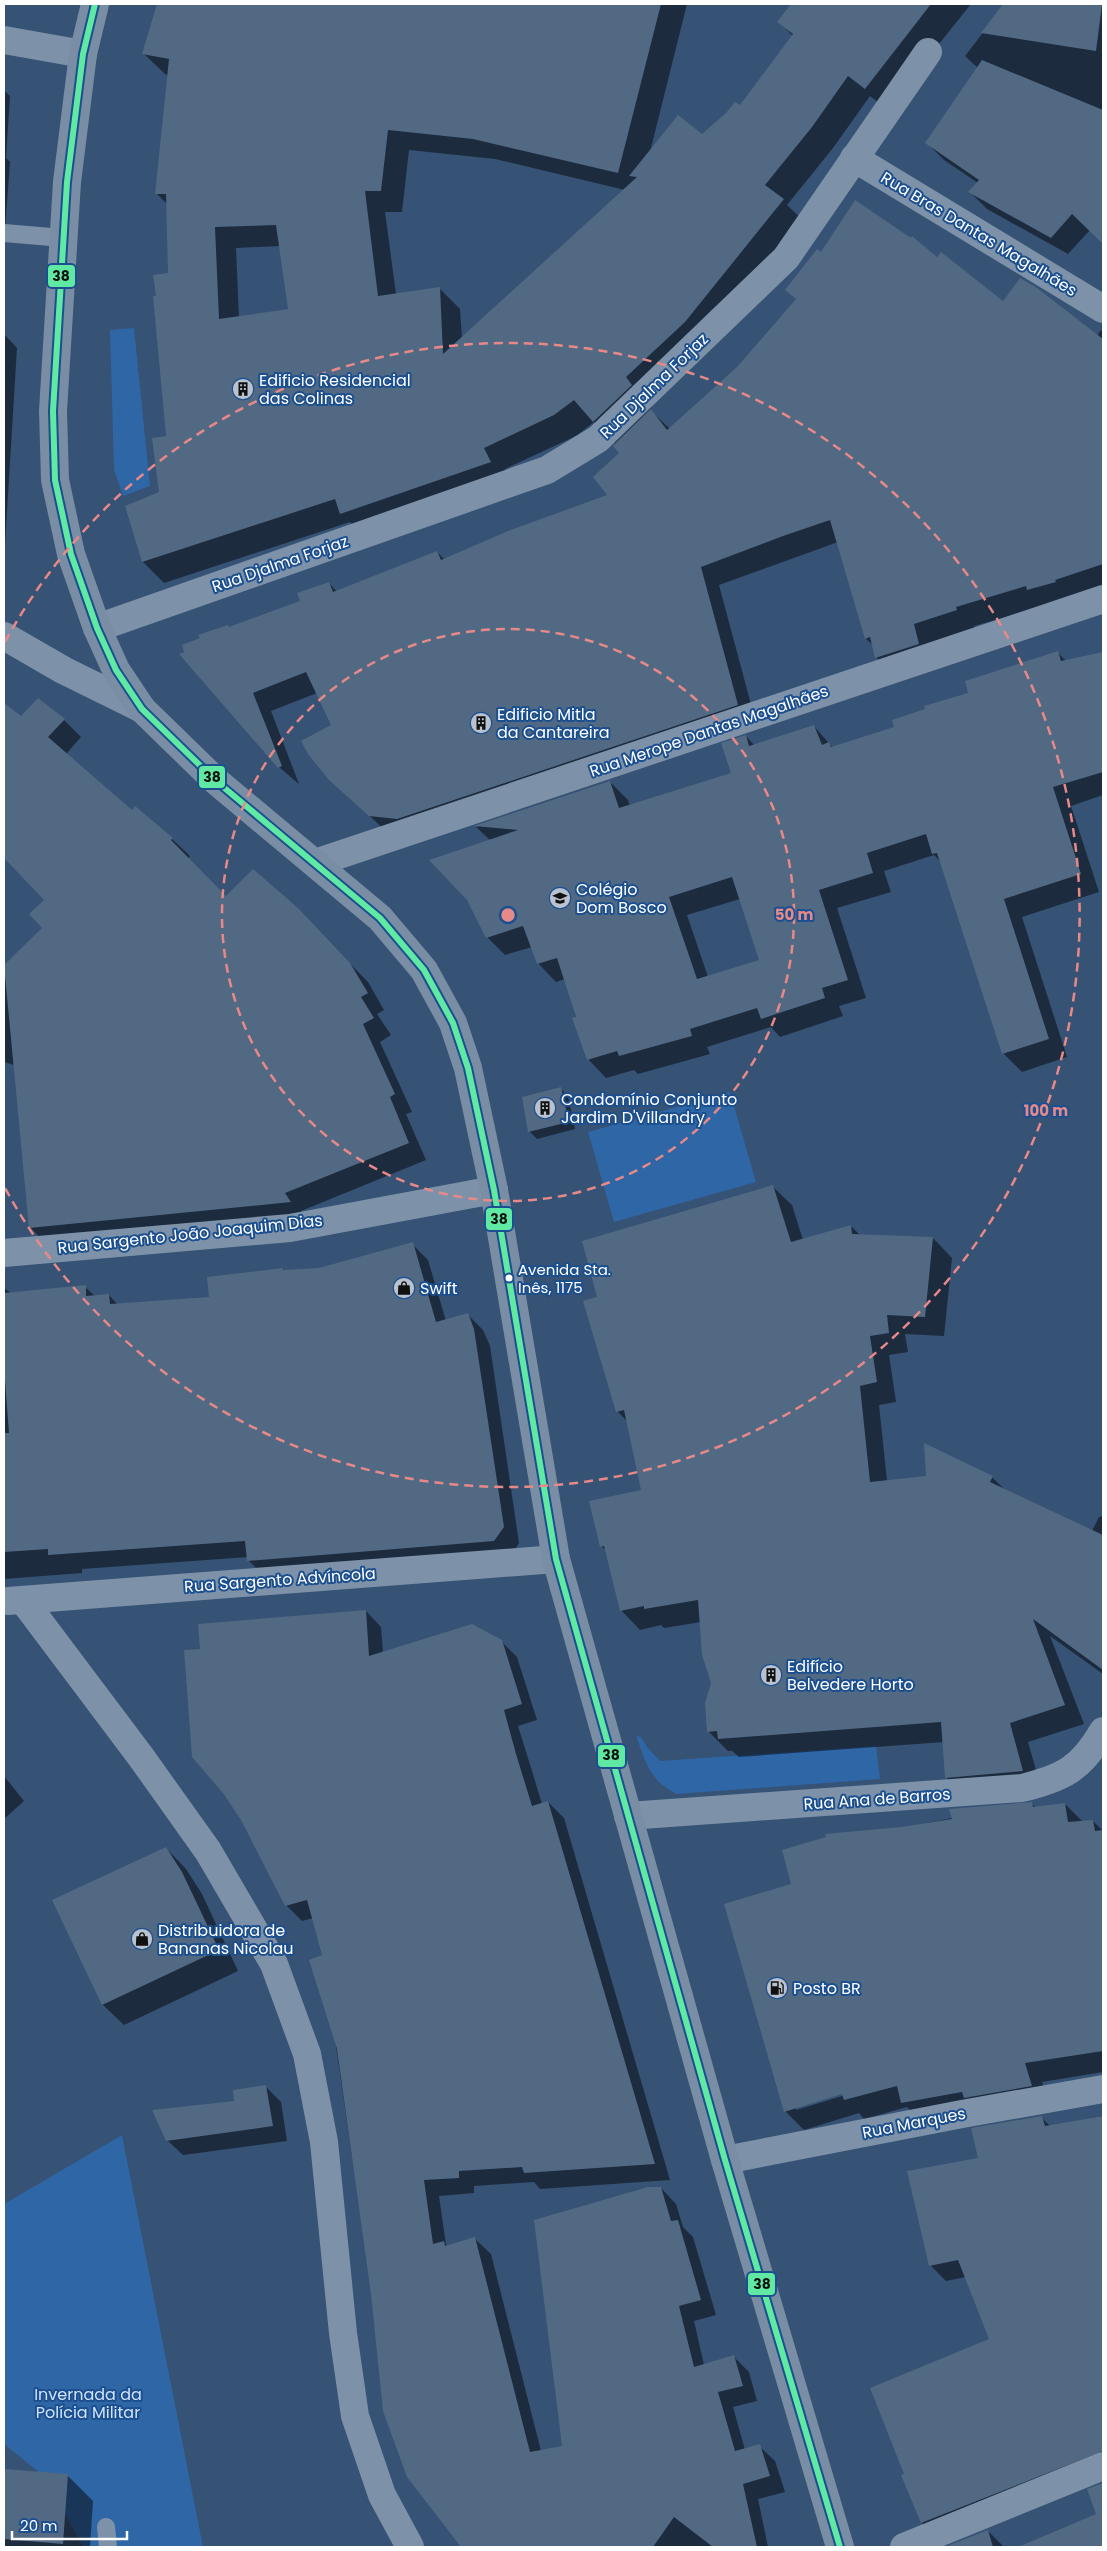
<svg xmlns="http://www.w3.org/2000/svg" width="1107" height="2551" font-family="Poppins,sans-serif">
  <rect width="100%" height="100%" fill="#365274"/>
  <g fill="#2f66a5">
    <polygon points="134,328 150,486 123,496 114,470 110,330"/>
    <polygon points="730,1092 756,1182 614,1222 588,1132"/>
    <path d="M636,1736l5,1 6,10 13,14 216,-15 4,33 -203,15c-27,-13 -31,-31 -41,-58z"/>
    <polygon points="122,2135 203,2547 83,2547 45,2477 4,2444 4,2204"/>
  </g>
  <g fill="#0007" fill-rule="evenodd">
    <path d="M158,4h529l-37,148 52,-17 38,-28 53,-71 -14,-14 13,-18h179l-84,105 -17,-13 -37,52 -46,57 17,16 -158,177 6,9 -37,36 -21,-21 -18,14 -71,33 6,14 -148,52 -13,-13 -186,61 -21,-21 17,-69 8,-56 -11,-140 13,-23 -2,-69 -12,-12 12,-118 -3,-1 -22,-21zM409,150l86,9 130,31 -163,149 -2,-30 -21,-21 -43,6 -11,-82h17zM280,246l9,64 -50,8 -3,-70z"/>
    <polygon points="1005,4 1103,4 1103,243 1090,230 1068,254 987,209 970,192 978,183 944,160 927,143 978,68 965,56"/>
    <polygon points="4,90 10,96 6,158 10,162 5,229"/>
    <polygon points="821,254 937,259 1004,302 1097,336 1101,330 1103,332 1103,589 974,626 975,629 895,676 876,657 874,646 866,639 838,542 719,585 756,723 389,834 330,779 332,725 317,693 271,711 299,784 279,767 230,628 302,601 329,583 337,592 437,552 445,560 609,495 621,453 651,411 670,429 738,368 797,299"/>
    <polygon points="4,334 17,348 4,560"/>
    <path d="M1057,652l9,9 37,-8v142l-32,11 28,86 -77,25 45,140 -45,15 -19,-19 -61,-190 -8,-8 -50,16 7,21 -54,16 29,90 -27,8 4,10 -63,21 -9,-10 -64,20 3,7 -72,20 -4,-4 -28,8 -18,-19 -23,-80 -9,3 -18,-19 -6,-16 -27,8 -18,-18 4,-96 -15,-14 134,-45 18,18 2,6 103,-32 13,-38 9,10 59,-20 19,22 62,-20zM740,899l20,61 -52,17 -21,-62z"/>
    <polygon points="4,704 21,718 64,720 81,737 66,754 132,812 135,808 172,839 190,856 188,859 227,898 306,919 368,982 384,1010 377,1014 391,1035 380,1042 412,1112 406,1114 426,1160 301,1211 307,1219 47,1245 30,1227 14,1065 4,1062 4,966 44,928 46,900 4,857"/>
    <polygon points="560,1088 568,1096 575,1129 537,1139 530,1132 523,1098"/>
    <polygon points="772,1186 792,1205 803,1240 851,1226 861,1236 933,1238 952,1258 944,1336 905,1334 908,1352 889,1355 896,1402 879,1405 887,1481 992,1477 1006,1491 1092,1531 1099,1517 1103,1516 1103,1674 1050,1636 1084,1724 1028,1742 1042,1791 965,1797 946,1777 944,1742 739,1757 732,1751 728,1751 709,1732 712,1683 701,1622 664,1628 661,1625 640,1630 621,1610 607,1551 601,1546 642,1491 627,1421 617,1411 599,1298"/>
    <polygon points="412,1244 428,1260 446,1321 467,1314 483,1330 490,1346 519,1543 510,1557 264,1576 248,1560 248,1557 82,1569 82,1573 4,1579 4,1288 11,1293 85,1287 95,1296 109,1295 118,1305 210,1298 283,1269 285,1271 320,1269"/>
    <polygon points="366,1611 381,1627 383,1653 501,1641 517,1657 537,1720 518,1726 532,1771 542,1804 548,1802 564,1818 670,2180 540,2189 534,2182 474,2186 474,2193 439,2196 446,2245 447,2247 475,2239 491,2254 541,2451 564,2447 661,2188 676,2204 683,2227 693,2237 716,2315 694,2321 704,2365 734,2357 749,2372 757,2401 733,2407 745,2450 759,2446 775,2461 785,2492 758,2499 768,2547 463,2547 408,2476 372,2294 323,1956 313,1918 302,1921 286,1905 202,1650"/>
    <polygon points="4,1776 24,1801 4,1819"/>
    <path d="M1031,1803l5,5 29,-4 18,18 10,-1 10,10v241l-61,10 8,22 -129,17 -14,-14 -43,12 -5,-6 -55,17 -19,-19 8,-226 108,-57zM848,2091l1,3 -53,16v-3z"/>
    <polygon points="166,1848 186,1869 202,1894 238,1971 124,2025 103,2005 54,1900"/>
    <polygon points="265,2086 281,2102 287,2141 183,2155 167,2140"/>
    <polygon points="1103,2116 1103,2471 937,2538 922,2523 905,2475 991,2339 966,2277 946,2281 930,2265 980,2159 1041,2117 1050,2126"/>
    <polygon points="4,2470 67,2475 93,2501 90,2547 4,2547"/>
    <polygon points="1103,2484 1103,2547 1019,2547 1098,2515 1089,2490"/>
    <polygon points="988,2531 1004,2547 948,2547"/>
  </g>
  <g fill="#526984" fill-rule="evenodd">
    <path d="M157,4h504l-43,169 -145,-34 -85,-9 -7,61h-16l13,105 62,-9 3,67 194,-177 -8,-1 49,-61 24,19 24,-21 9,-11 5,3 53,-71 -16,-12 14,-18h140l-66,85 -17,-13 -36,51 -47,58 19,14 -99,123 -59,55 6,8 -39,37 -19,-22 -20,15 -70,33 7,14 -151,52 -5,-15 -193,63 -17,-56 34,-14 -7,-54 14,-2 -13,-140h3l-3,-21 15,-2 -2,-79h-11l14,-135 -27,-5zM276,225l12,84 -69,10 -4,-92z"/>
    <polygon points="1003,4 1102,4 1096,51 981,33"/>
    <polygon points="982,60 1103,110 1103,244 1072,214 1051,238 968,192 979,180 925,143"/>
    <polygon points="855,200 911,238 912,236 937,257 941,252 1003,301 1020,278 1037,288 1103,339 1103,564 1055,580 1056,582 1027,590 1026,586 956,607 957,610 914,624 919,644 875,658 870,637 865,639 830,520 783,536 701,567 738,705 397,819 369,816 329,780 308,754 301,741 331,725 306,672 253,693 282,766 278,768 179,654 184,652 182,645 200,638 198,635 228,625 229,627 300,601 297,593 329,582 333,592 437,551 441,560 508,531 607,495 593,477 619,453 613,446 651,409 667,430 737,367 796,299 785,290 817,249 821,252"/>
    <path d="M1058,651l3,10 42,-9v120l-50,15 28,87 -77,25 45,140 -47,15 -65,-201 -5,1 -6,-20 -59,19 6,20 -54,17 29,90 -26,8 3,10 -64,21 -4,-11 -67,21 2,7 -73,20 -2,-5 -30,9 -15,-42 4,-1 -19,-59 -20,6 -14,-38 -37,12 -19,-38 -38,-40 89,-30 -44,-4 136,-45 9,27 112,-35 -10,-30 25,-8 3,11 65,-21 8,20 7,-3 2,5 63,-20 -2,-7 33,-11 -1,-3 44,-13 -3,-12zM732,877l27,83 -62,19 -28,-82z"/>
    <polygon points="38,698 65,719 48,737 132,810 135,806 173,838 171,840 226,896 253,869 298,908 350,963 368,993 361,997 374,1018 363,1024 395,1094 390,1097 409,1143 285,1193 291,1202 29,1228 4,965 42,928 29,914 44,900 4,858 4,703 21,716"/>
    <polygon points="561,1087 569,1122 528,1132 522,1097"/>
    <polygon points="773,1185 791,1242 851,1225 852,1234 933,1237 925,1317 887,1315 889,1333 870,1336 877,1382 860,1386 870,1482 926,1476 924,1443 993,1476 990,1482 1103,1535 1103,1670 1033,1619 1065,1705 1010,1723 1023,1771 945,1778 941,1722 718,1739 717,1731 707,1732 705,1703 711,1683 702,1655 698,1600 644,1609 644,1606 620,1611 604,1546 600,1547 589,1501 641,1490 624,1410 616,1412 583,1301 597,1297 582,1241"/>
    <polygon points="413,1242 436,1322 468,1313 474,1329 504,1527 494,1541 247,1561 245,1541 48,1555 48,1549 4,1552 4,1433 9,1433 4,1367 4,1293 86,1285 86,1296 109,1294 110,1304 209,1297 207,1277 283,1268 283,1270 319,1268"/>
    <polygon points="366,1610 369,1656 472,1624 502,1640 522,1704 504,1710 516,1754 532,1806 548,1801 655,2164 524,2173 522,2167 459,2171 459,2178 424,2180 433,2244 444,2241 445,2246 475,2237 530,2452 562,2446 534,2220 648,2187 661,2187 671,2221 678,2220 701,2300 679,2306 694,2367 734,2355 743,2386 718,2392 735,2451 760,2444 770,2476 743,2484 757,2547 713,2547 674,2517 653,2547 461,2547 407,2477 383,2411 371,2294 337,2049 309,1960 322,1955 307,1900 285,1906 241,1820 223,1793 192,1757 184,1650 200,1649 198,1624"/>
    <polygon points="1032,1802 1033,1807 1065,1803 1068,1822 1093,1820 1095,1831 1103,1830 1103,2051 1025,2063 1032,2086 964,2098 962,2092 901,2103 897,2086 844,2100 842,2094 784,2112 724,1904 791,1884 782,1850 826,1837 825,1834 901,1827 952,1819 949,1809"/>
    <polygon points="166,1847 182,1872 219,1950 102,2005 52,1900"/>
    <polygon points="266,2085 273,2126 166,2141 152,2110 234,2101 233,2090"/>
    <polygon points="1042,2116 1045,2126 1103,2116 1103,2451 921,2523 901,2475 904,2474 870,2388 989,2339 958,2260 929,2266 907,2171 978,2158 971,2128"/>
    <polygon points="4,2469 68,2474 63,2544 4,2539"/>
    <polygon points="1103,2483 1103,2547 1018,2547 1096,2514 1087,2489"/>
    <polygon points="988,2530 993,2547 945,2547"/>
  </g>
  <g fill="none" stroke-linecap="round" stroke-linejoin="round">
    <g stroke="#7d92a8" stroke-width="18">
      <polyline points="4,233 63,238"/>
      <polyline points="106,2527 108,2547"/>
    </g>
    <g stroke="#7d92a8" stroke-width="28">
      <polyline points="854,158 1103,309"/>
      <polyline points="97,628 547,470 598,439 786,258 928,52"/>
      <polyline points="4,636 63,670 142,709"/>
      <polyline points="315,863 1103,599"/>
      <polyline points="4,1253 290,1228 494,1190"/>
      <polyline points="23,1600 141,1757 208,1851 274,1964 307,2054 324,2142 343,2333 355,2416 382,2495 410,2547"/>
      <polyline points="8,1601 556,1559"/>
      <path d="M628,1816l394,-28c41,-10 59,-19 81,-57"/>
      <polyline points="725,2160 962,2114 1103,2089"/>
      <polyline points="904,2547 1103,2466"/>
    </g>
    <polyline stroke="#7d92a8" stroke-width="28" points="4,40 83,54"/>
    <polyline stroke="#798da4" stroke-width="28" points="95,4 83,54 67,182 53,411 55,480 71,554 97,628 116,670 142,709 216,781 380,918 424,970 453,1023 468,1068 494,1190 556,1559 725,2160 840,2547"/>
    <g stroke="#1b4f8f" stroke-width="10">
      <polyline id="bus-1" points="95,4 83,54 67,182 53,411 55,480 71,554 97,628 116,670 142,709 216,781 380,918 424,970 453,1023 468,1068 494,1190 556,1559 725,2160 840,2547"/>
    </g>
    <use href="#bus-1" stroke="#60e9a3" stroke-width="6"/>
  </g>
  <g fill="none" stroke="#e88989" stroke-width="2.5" stroke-dasharray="9 6">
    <circle cx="508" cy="915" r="286"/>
    <path d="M5 642A572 572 0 1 1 5 1188"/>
  </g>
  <defs>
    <g id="building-disc" transform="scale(1.125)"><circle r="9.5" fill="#b9c2ce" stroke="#1b4f8f"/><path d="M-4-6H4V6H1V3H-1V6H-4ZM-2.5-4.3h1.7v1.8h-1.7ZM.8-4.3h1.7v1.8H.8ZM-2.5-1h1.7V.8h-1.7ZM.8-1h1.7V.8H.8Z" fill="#111"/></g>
    <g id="school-disc" transform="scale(1.125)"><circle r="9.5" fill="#b9c2ce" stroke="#1b4f8f"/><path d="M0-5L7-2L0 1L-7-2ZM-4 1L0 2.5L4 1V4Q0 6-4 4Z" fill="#111"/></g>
    <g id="shop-disc" transform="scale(1.125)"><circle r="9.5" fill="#b9c2ce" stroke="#1b4f8f"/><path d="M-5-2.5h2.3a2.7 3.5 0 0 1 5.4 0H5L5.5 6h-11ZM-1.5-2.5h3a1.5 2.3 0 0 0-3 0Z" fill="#111"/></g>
    <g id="fuel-disc" transform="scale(1.125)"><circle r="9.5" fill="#b9c2ce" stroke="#1b4f8f"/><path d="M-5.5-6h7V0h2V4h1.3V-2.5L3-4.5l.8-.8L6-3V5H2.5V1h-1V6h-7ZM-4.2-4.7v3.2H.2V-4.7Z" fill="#111"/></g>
  </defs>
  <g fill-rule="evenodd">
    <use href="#building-disc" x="243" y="389"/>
    <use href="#building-disc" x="481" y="723"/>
    <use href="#school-disc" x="560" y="898"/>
    <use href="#building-disc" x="545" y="1108"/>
    <use href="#shop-disc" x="404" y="1288"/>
    <use href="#building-disc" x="771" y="1675"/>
    <use href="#shop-disc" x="142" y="1939"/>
    <use href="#fuel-disc" x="777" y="1988"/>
  </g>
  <circle fill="#fff" stroke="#1b4f8f" stroke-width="2" cx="509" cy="1278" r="4.5"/>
  <g text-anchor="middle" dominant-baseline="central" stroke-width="4" stroke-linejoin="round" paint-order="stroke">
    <g font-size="15" fill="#fff" stroke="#1b4f8f" text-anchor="start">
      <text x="518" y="1269">Avenida Sta.<tspan x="518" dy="18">Inês, 1175</tspan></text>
    </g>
    <g font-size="16" fill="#fff" stroke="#1b4f8f">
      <text transform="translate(979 234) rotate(31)">Rua Bras Dantas Magalhães</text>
      <text transform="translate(654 386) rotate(-44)">Rua Djalma Forjaz</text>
      <text transform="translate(280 564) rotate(-19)">Rua Djalma Forjaz</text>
      <text transform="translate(709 731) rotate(-19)">Rua Merope Dantas Magalhães</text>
      <text transform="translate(190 1234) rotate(-6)">Rua Sargento João Joaquim Dias</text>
      <text transform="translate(280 1580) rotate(-4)">Rua Sargento Advíncola</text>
      <text transform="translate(877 1799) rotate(-4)">Rua Ana de Barros</text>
      <text transform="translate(914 2123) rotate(-11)">Rua Marques</text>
    </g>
    <g font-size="16" fill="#fff" stroke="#1b4f8f" text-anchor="start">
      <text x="259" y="380">Edificio Residencial<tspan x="259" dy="18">das Colinas</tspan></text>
      <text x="497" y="714">Edificio Mitla<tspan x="497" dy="18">da Cantareira</tspan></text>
      <text x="576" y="889">Colégio<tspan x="576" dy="18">Dom Bosco</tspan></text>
      <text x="561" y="1099">Condomínio Conjunto<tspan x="561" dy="18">Jardim D'Villandry</tspan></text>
      <text x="420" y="1288">Swift</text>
      <text x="787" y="1666">Edifício<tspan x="787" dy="18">Belvedere Horto</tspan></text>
      <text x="158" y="1930">Distribuidora de<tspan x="158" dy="18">Bananas Nicolau</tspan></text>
      <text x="793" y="1988">Posto BR</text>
    </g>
    <g font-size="16" fill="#cfe3fa" stroke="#1b4f8f">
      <text x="88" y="2394">Invernada da<tspan x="88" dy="18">Polícia Militar</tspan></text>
    </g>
  </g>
  <circle cx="508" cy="915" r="8" fill="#e88989" stroke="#1b4f8f" stroke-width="2.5"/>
  <g font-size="15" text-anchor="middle" font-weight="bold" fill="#e88989" stroke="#1b4f8f" stroke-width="4" stroke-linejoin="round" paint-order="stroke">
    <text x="794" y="920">50 m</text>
    <text x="1046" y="1116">100 m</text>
  </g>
  <g stroke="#1b4f8f" stroke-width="2">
    <rect x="47" y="264" width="29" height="24" rx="5" fill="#60e9a3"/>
    <rect x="198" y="765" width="28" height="24" rx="5" fill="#60e9a3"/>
    <rect x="485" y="1207" width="28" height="24" rx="5" fill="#60e9a3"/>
    <rect x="597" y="1744" width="29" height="24" rx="5" fill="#60e9a3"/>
    <rect x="747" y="2272" width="29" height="24" rx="5" fill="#60e9a3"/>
  </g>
  <g font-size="14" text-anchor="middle" font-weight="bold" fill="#111">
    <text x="61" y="281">38</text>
    <text x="212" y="782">38</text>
    <text x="499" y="1224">38</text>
    <text x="611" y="1760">38</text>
    <text x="762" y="2289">38</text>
  </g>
  <rect width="1107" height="2551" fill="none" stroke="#ffffff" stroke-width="10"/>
  <path d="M12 2531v8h115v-8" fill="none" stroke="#ffffff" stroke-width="2.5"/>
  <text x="20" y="2531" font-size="15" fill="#ffffff" stroke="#1b4f8f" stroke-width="4" paint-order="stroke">20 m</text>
</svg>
